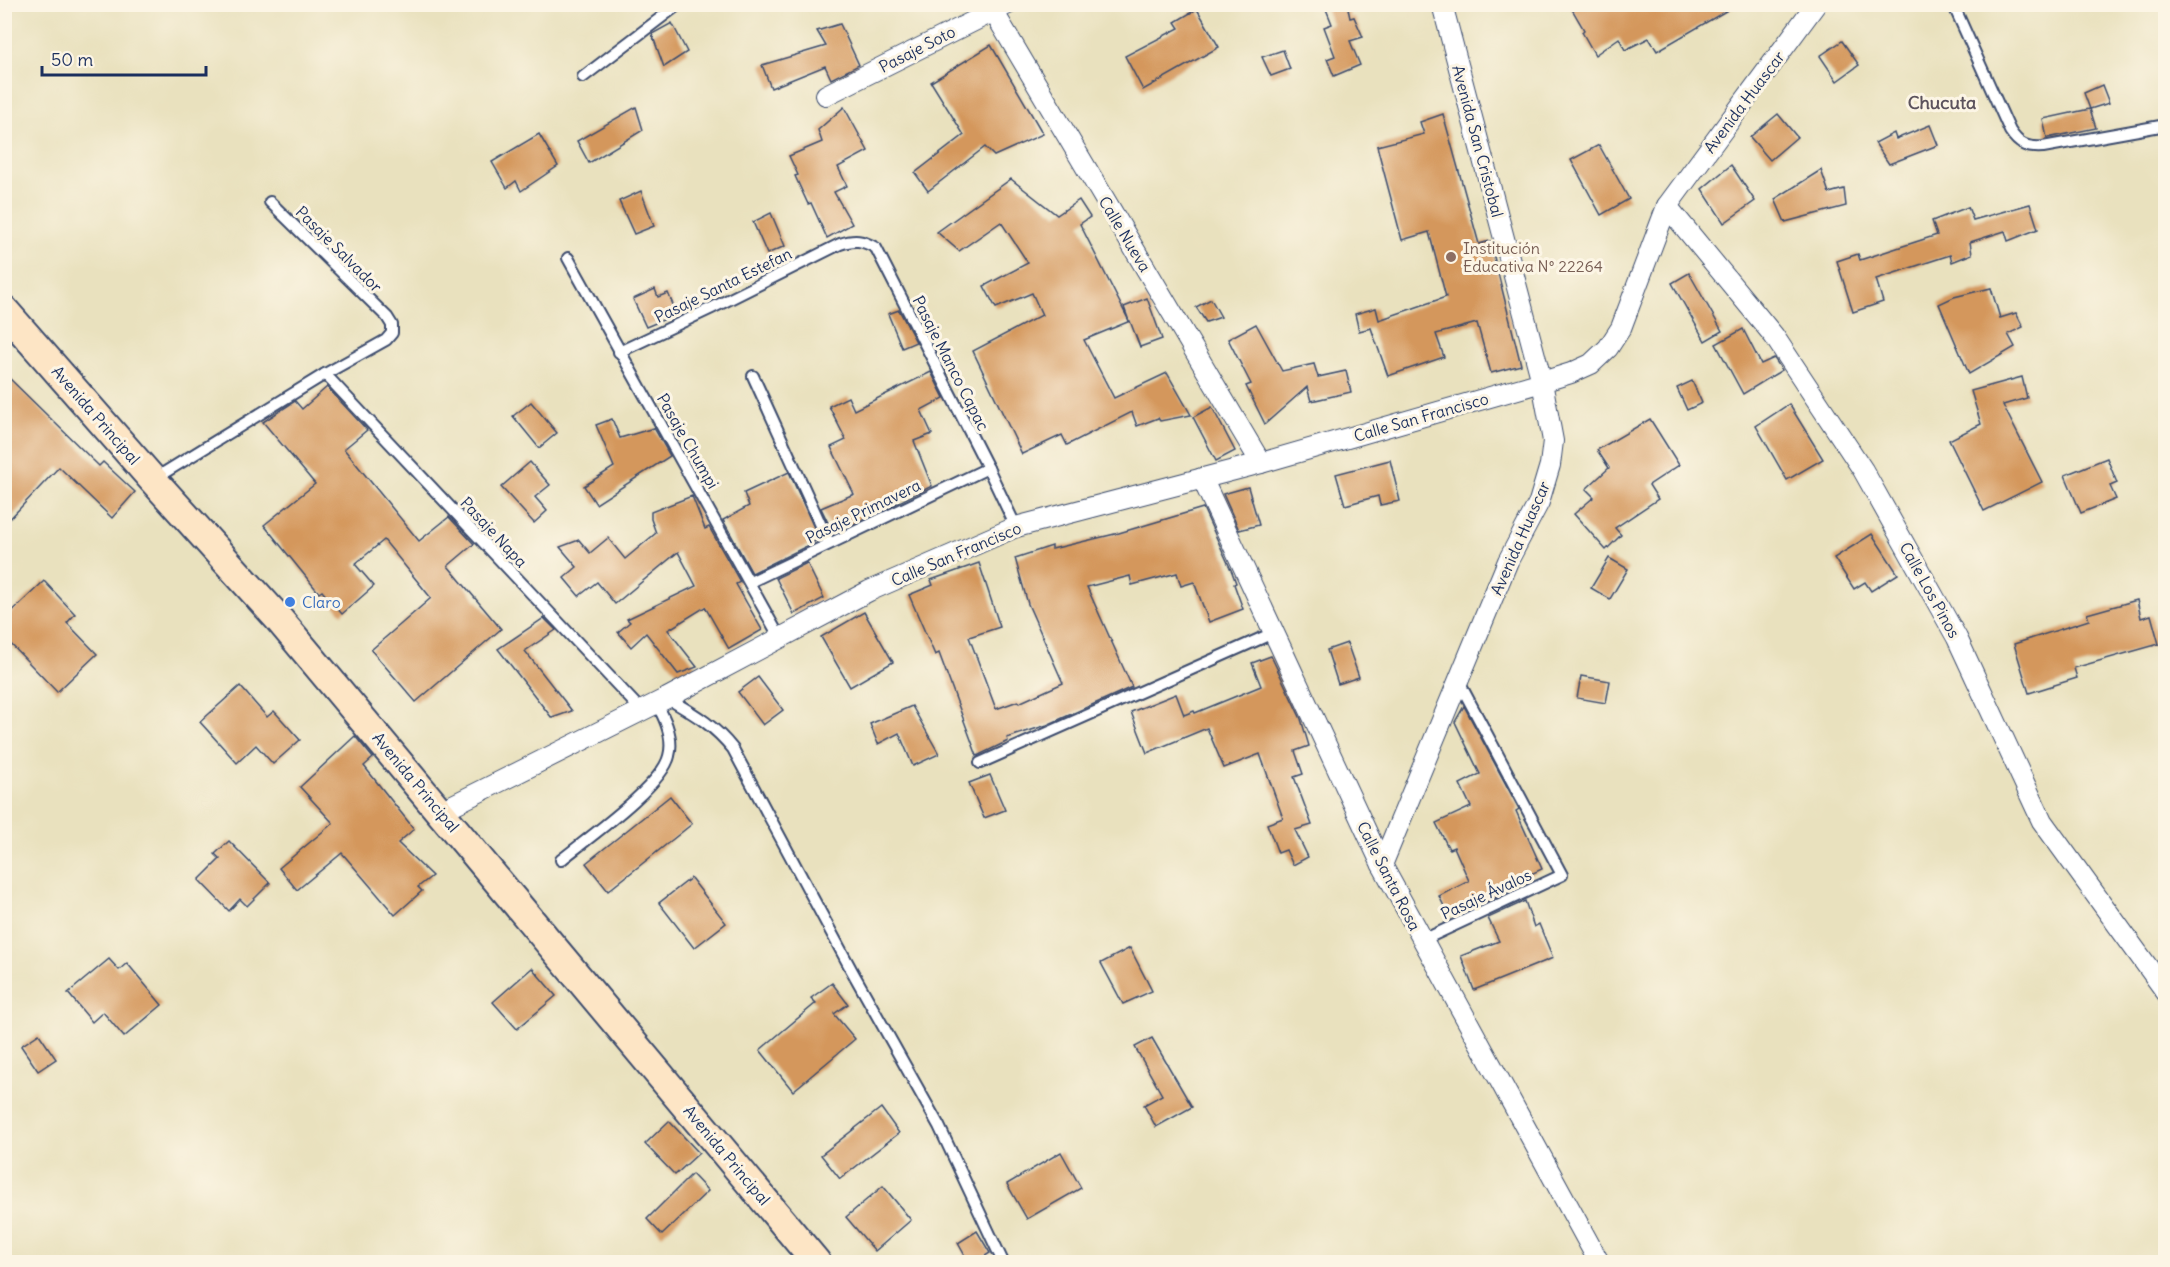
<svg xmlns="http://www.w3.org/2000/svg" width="2170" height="1267" font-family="Delius,sans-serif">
  <rect width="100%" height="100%" fill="#fcf5e5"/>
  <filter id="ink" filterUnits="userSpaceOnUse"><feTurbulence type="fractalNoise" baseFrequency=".0167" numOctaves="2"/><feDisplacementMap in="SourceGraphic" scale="12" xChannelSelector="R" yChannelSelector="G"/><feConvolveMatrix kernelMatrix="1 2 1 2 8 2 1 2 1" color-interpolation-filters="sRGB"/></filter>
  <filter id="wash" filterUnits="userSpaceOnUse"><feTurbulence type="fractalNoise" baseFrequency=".008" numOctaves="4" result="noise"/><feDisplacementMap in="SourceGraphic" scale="24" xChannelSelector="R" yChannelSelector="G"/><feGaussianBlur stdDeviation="1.35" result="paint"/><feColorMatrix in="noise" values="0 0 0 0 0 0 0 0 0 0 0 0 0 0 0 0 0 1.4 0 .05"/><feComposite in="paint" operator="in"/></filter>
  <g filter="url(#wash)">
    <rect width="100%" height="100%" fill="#e9e1be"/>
    <g id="blocks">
      <g fill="#d4975c">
        <polygon points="1324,4 1347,4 1350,18 1354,17 1363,37 1350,41 1360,65 1334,76 1327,59 1335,56 1324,27 1332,24"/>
        <polygon points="1569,4 1738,4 1657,51 1649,38 1625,50 1619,38 1595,55 1582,32 1584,30"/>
        <polygon points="1197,9 1219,47 1143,90 1125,56 1179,28 1175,22"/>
        <polygon points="672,23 687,52 664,67 652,34"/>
        <polygon points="840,24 859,65 831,79 825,66 771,88 762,65 826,46 817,31"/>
        <polygon points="1842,41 1859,65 1837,81 1820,56"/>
        <polygon points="991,45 1043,134 994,156 985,147 928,191 915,173 964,135 931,82"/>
        <polygon points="1283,50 1290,69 1271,76 1262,57"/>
        <polygon points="2102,85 2109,103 2090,109 2084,93"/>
        <polygon points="636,107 643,130 589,163 577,141"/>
        <polygon points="844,107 868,151 838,167 847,186 834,192 852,224 827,238 811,203 808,204 795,176 798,175 789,156 822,142 818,130"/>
        <polygon points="2090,109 2096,128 2047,138 2043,119"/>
        <polygon points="1443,114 1479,244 1490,241 1521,365 1491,373 1477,323 1436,334 1444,357 1388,376 1371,328 1359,331 1355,314 1376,308 1379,320 1446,297 1429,232 1402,240 1377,146 1424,134 1420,122"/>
        <polygon points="1778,114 1797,137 1770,160 1750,137"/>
        <polygon points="1930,125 1938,145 1889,164 1875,143 1894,133 1896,139"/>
        <polygon points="539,134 558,166 521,191 516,181 507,188 492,162"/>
        <polygon points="1599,145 1629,199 1601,215 1571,160"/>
        <polygon points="1731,165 1755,201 1724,223 1702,189"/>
        <polygon points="1821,170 1829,193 1844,189 1846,206 1785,222 1775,199"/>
        <polygon points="1011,179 1057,215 1079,200 1090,217 1080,224 1129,321 1124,307 1147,298 1162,339 1140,347 1130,321 1084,340 1114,398 1167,373 1191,415 1160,421 1158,418 1137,426 1132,412 1067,445 1062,435 1022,454 973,351 1042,315 1032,293 996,308 984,286 1028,263 1001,222 959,251 937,232"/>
        <polygon points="641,191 654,226 634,234 619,201"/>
        <polygon points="2030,204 2038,229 2008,241 2005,231 1970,242 1972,254 1952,262 1950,255 1876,279 1883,302 1853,312 1837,261 1858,254 1860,260 1937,235 1932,221 1968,207 1973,220"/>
        <polygon points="771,213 785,246 767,254 753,222"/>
        <polygon points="1689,273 1722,331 1705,341 1672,283"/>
        <polygon points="1991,288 2000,318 2016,313 2023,327 2008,334 2015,347 1969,374 1939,304 1954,297"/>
        <polygon points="655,289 658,297 668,293 677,314 646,327 633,299"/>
        <polygon points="1211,299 1221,317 1206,322 1196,307"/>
        <polygon points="899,310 916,342 902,348 888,314"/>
        <polygon points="1256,324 1282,371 1314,364 1318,377 1346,371 1351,392 1311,401 1307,387 1265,424 1246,386 1251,384 1228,339"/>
        <polygon points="1743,329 1761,364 1774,358 1782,370 1743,394 1716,344"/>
        <polygon points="931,372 944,398 921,410 932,434 914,441 932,486 848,527 847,524 832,531 821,508 854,494 831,447 846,440 829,406 848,397 854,410"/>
        <polygon points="4,373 99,466 103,462 135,492 112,518 59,467 4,525"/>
        <polygon points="2022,377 2027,398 2003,405 2042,482 1984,511 1949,440 1981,424 1971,391"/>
        <polygon points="1692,381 1702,403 1687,410 1677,388"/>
        <polygon points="327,387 367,430 344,449 419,541 449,517 474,544 448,566 501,629 416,702 371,650 431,598 384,540 355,564 374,586 342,614 322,591 319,593 264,525 315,484 263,422 295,401 302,409"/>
        <polygon points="531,402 557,433 539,448 513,416"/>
        <polygon points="1789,404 1823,459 1787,480 1756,426"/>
        <polygon points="1212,407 1235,451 1216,461 1193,417"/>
        <polygon points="612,419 620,438 654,428 670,456 596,504 584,486 614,467 596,425"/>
        <polygon points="1650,419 1679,465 1649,485 1658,499 1615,528 1621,535 1606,550 1574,514 1594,497 1586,489 1609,468 1597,450"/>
        <polygon points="2107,458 2117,483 2110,486 2116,499 2081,513 2065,475"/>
        <polygon points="1390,460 1400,501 1380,505 1378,496 1345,505 1336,474"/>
        <polygon points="530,462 550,485 535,497 547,511 534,523 501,487"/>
        <polygon points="789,472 819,539 807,546 752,573 723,520 749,506 744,493"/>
        <polygon points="1248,487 1259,525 1239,530 1223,494"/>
        <polygon points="692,496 705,529 709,527 740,582 736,584 762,630 729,649 705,607 668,630 697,667 678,674 646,633 631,647 618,632 630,622 627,619 696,586 678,552 615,604 597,582 579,596 564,578 577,567 560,547 579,540 590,553 608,538 625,559 656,533 651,519 651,512"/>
        <polygon points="1203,508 1232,572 1236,583 1234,584 1243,609 1209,622 1194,582 1181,586 1177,573 1132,585 1130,576 1087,587 1132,687 1047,725 1007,738 1008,741 977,756 939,653 935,655 909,595 933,585 931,580 979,563 1000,627 969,637 996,709 1018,701 1019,703 1063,683 1028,604 1015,558 1052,546 1052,549 1119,533"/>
        <polygon points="1872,534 1898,574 1871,591 1865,582 1854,589 1834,558"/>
        <polygon points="1609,558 1628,569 1610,599 1591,588"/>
        <polygon points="807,563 824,598 794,614 776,578"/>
        <polygon points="44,581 75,614 67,623 97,654 57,692 4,637 4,619"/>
        <polygon points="2137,600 2141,618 2151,615 2159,644 2074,668 2077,678 2029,693 2014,644 2089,620 2087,614"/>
        <polygon points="864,612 893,662 850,687 821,637"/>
        <polygon points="544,618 556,630 525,651 572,711 552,718 498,649"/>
        <polygon points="1347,643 1359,677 1338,684 1327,650"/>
        <polygon points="1271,656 1301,719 1309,746 1295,751 1303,774 1294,777 1312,825 1295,830 1308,857 1293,865 1286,850 1278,853 1267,824 1283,818 1260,754 1224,768 1207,728 1147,753 1131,712 1176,694 1184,715 1194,711 1195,713 1261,686 1252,663"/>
        <polygon points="1581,676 1610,681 1606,703 1577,698"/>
        <polygon points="758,677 783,710 763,725 738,692"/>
        <polygon points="240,686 267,717 274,711 300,740 273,764 256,745 237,763 200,722"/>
        <polygon points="912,706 939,754 913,766 899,733 878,744 870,724"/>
        <polygon points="1464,706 1519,809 1516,811 1542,869 1518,880 1520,886 1482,904 1479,897 1447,912 1439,896 1469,881 1454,847 1449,849 1436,823 1471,807 1460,784 1480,774 1455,722"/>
        <polygon points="355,736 373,758 364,766 414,829 398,843 432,876 418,887 422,891 395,915 342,853 297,890 279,868 333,823 300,787"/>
        <polygon points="990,775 1005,810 984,818 969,783"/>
        <polygon points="670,796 692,824 608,891 586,863"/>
        <polygon points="229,841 270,883 247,906 240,899 229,911 199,880 220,859 215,854"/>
        <polygon points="691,878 726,923 694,948 659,903"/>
        <polygon points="1525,901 1534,927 1539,924 1553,958 1474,990 1461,956 1499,941 1488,918"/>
        <polygon points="1130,948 1152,991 1123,1004 1101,963"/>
        <polygon points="109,959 119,970 127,963 162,1005 124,1037 103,1012 92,1022 68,993"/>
        <polygon points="532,968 556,996 517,1029 493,1002"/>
        <polygon points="832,983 848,1004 834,1014 855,1039 793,1091 760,1050 816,1003 811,998"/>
        <polygon points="39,1034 56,1059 38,1071 21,1046"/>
        <polygon points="1152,1038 1192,1107 1156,1127 1144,1105 1162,1095 1135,1047"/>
        <polygon points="881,1108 899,1133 840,1179 821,1155"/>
        <polygon points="669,1121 699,1153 675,1175 645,1144"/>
        <polygon points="1061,1152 1081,1188 1027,1219 1007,1184"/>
        <polygon points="692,1174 708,1191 662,1235 647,1219"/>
        <polygon points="883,1186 911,1220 875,1251 846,1217"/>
        <polygon points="977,1231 990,1253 974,1263 969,1263 958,1243"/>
      </g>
    </g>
  </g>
  <g filter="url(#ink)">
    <use href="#blocks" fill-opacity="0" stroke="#3a4a6c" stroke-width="1.5"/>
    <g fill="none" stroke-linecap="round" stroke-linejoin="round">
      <g stroke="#3a4a6c" stroke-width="14">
        <g id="lane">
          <path d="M1953,4l57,127c9,14 17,17 33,16l123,-22"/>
          <polyline points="583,77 679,4"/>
          <polyline points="568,258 780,638"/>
          <path d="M619,352l93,-44 128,-64c15,-5 22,-4 36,4l112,220 28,59"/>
          <polyline points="325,374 641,710"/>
          <polyline points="753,376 829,543"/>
          <polyline points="154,479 325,374 386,340 392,333 392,325 387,317 270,202"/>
          <polyline points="750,582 988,468"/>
          <path d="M667,698c27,16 46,26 66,51l119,222 87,155 64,136"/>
          <polyline points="980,763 1273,633"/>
          <path d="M561,860c27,-22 101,-74 108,-104 5,-18 -4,-38 -13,-53"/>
          <polyline points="1423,940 1562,875 1459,682"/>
        </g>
      </g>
      <g stroke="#3a4a6c" stroke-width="22">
        <g id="street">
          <polyline points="989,4 1261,463"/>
          <polyline points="826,95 1008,4"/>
          <polyline points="1667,206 1774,336 1863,470 1957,638 2042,821 2166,992"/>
          <polyline points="1202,478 1382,865 1599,1262"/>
          <polyline points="441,811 667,698 869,591 1016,527 1261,463 1542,382 1442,4"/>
          <polyline points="1382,865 1508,561 1539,502 1550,465 1553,441 1542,382 1571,373 1591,364 1608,348 1621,328 1667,206 1816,4"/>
        </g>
      </g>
      <g stroke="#3a4a6c" stroke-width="32">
        <polyline id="secondary" points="4,310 153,480 277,617 816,1262"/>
      </g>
      <use href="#lane" stroke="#fff" stroke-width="10"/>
      <use href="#street" stroke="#fff" stroke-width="20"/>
      <use href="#secondary" stroke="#fde5c5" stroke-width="28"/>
    </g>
  </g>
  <circle fill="#8d6e63" stroke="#fcf5e5" stroke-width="2" cx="1451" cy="257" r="6"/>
  <circle fill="#3f7fe0" stroke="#fcf5e5" stroke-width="2" cx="290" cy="602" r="6"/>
  <g text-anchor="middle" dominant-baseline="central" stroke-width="6" stroke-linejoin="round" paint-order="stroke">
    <g font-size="16" fill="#1b2f5e" stroke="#fcf5e5">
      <text transform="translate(917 49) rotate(-27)">Pasaje Soto</text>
      <text transform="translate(1744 102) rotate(-53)">Avenida Huascar</text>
      <text transform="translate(1478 141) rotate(75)">Avenida San Cristobal</text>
      <text transform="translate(1125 234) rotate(59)">Calle Nueva</text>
      <text transform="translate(339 249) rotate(45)">Pasaje Salvador</text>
      <text transform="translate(723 285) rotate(-26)">Pasaje Santa Estefan</text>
      <text transform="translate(951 363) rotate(63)">Pasaje Manco Capac</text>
      <text transform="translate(96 415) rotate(49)">Avenida Principal</text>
      <text transform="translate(1421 417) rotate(-16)">Calle San Francisco</text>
      <text transform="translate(688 441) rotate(60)">Pasaje Chumpi</text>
      <text transform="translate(863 511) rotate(-26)">Pasaje Primavera</text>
      <text transform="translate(494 532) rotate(47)">Pasaje Napa</text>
      <text transform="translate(1520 538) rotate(-66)">Avenida Huascar</text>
      <text transform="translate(956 554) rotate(-23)">Calle San Francisco</text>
      <text transform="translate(1930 590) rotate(61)">Calle Los Pinos</text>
      <text transform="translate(416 782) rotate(50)">Avenida Principal</text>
      <text transform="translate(1389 876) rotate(63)">Calle Santa Rosa</text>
      <text transform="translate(1486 894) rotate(-25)">Pasaje Ávalos</text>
      <text transform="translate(727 1155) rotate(50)">Avenida Principal</text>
    </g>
    <g font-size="16" fill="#785e54" stroke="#fcf5e5" text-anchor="start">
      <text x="1463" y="248">Institución<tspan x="1463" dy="18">Educativa Nº 22264</tspan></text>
    </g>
    <g font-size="16" fill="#366cbe" stroke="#fcf5e5" text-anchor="start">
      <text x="302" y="602">Claro</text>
    </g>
    <g font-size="18" font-weight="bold" fill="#5c535d" stroke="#fcf5e5">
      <text x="1942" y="102">Chucuta</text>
    </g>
  </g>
  <rect width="2170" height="1267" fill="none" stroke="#fcf5e5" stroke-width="24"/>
  <path d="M42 66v9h164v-9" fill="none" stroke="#1b2f5e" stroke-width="3"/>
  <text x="51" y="66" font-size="18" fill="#1b2f5e" stroke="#fcf5e5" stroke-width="4.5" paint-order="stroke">50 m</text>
</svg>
